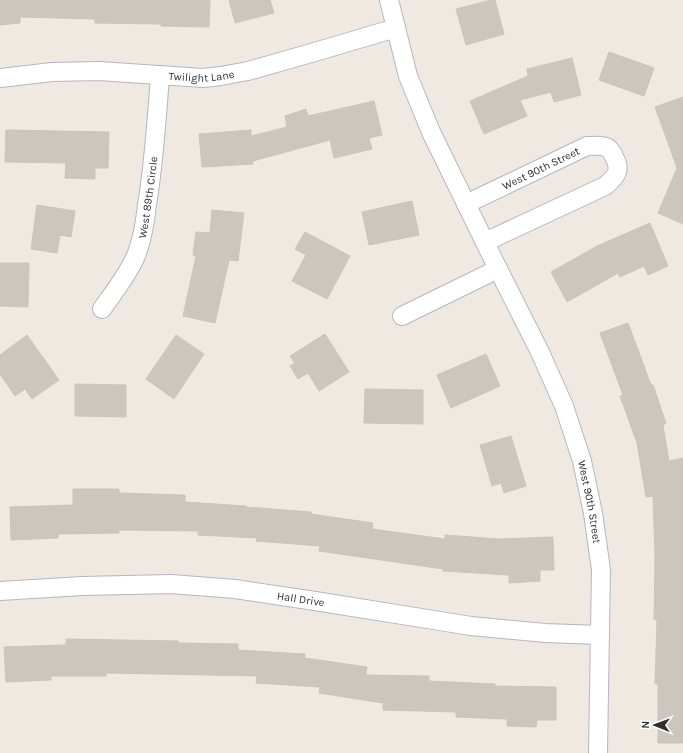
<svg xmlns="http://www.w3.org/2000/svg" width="683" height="753" font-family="Karla,sans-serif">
  <rect width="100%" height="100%" fill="#efe9e1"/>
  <g fill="#cbc7bf" stroke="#cbc5ba">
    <polygon points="0,0 210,0 209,27 161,26 161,24 95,23 95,19 20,17 20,23 0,25"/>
    <polygon points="229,0 270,0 274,13 235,23"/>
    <polygon points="491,0 495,0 504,34 466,45 456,9"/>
    <polygon points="609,52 654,68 644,96 599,80"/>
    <polygon points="572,58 581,95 554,102 551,92 520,100 527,116 484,134 470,101 528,76 527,69"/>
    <polygon points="683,97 683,224 658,213 677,168 655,107"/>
    <polygon points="374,101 382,135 369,138 372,149 334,158 330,140 253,161 253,164 202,167 199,134 251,130 251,136 287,127 285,116 306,109 308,116"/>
    <polygon points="6,130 109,132 108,168 95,168 95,179 65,178 66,163 5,162"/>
    <polygon points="412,201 419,235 369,245 362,212"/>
    <polygon points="37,205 75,211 71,237 60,235 57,253 31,249"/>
    <polygon points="212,210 244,213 238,261 229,260 215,323 183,316 196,256 193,255 196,232 210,233"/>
    <polygon points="650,223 668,266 648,275 644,266 620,277 618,273 567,302 551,272 597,246"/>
    <polygon points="305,232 350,256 327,299 292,281 306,255 295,249"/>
    <polygon points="0,263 29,263 28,307 0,306"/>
    <polygon points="628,323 651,385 653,385 666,423 663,425 669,461 683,458 683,743 658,743 658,684 655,684 657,620 654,619 655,556 653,496 646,497 637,443 620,396 623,395 600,333"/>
    <polygon points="325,334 349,372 319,391 308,373 298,379 290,366 295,363 290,356"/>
    <polygon points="27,335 59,380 32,399 25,389 15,396 0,374 0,355"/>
    <polygon points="176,335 204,354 174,399 146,379"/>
    <polygon points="486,354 500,386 451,408 437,375"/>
    <polygon points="75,384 126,385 126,417 75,416"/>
    <polygon points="365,389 423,390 423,424 364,423"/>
    <polygon points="511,436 526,486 504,493 501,483 492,486 480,445"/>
    <polygon points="73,489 119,489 119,493 185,495 185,502 246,506 246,507 311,512 311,514 373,523 372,529 445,539 445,535 499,539 553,537 554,570 540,570 540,581 509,583 509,575 443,571 443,569 319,551 320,546 256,541 257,538 198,535 198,531 119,530 119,533 58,534 58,538 11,540 10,507 73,505"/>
    <polygon points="66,639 178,641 178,643 238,644 238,650 305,654 305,658 367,667 366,675 429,676 429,681 495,684 495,686 556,687 556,720 537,720 536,727 507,726 507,719 456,717 456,712 383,710 383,703 319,693 320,687 256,683 257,676 106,673 106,676 51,676 51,680 6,682 4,647 66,645"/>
  </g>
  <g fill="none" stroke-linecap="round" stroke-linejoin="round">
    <g stroke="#b4b7c1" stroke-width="20">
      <g id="minor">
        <path id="s1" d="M389,0l19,76 23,56 67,137 41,81 25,56 18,55 11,52 8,57 -3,183"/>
        <path id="s2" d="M0,78l52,-6 47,-1 104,7 18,-2 27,-5 77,-22 71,-21"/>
        <path id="s3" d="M466,204l121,-58c6,0 13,-1 19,1 3,1 7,6 8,10 8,13 2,20 -9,29l-120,56"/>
        <path id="s4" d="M102,309c12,-17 24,-32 33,-51 7,-16 10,-35 12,-53 7,-43 10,-86 13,-130"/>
        <polyline points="402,316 498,269"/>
        <path id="s5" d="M0,591l82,-5 89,-2 64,5 80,12 156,25 74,7 55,2"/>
      </g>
    </g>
    <use href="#minor" stroke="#fff" stroke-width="18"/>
  </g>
  <g text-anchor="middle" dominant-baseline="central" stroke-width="3" stroke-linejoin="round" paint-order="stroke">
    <g font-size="11" fill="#2e2e2e" stroke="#fff">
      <text stroke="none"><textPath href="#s2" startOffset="202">Twilight Lane</textPath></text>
      <text stroke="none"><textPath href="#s3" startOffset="83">West 90th Street</textPath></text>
      <text stroke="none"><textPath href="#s4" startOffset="123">West 89th Circle</textPath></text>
      <text stroke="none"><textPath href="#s1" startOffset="543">West 90th Street</textPath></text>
      <text stroke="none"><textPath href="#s5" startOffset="302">Hall Drive</textPath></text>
    </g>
  </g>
  <g transform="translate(655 725) rotate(271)" stroke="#ffffff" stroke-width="3" paint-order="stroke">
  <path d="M0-3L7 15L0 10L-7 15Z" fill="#2e2e2e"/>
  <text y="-6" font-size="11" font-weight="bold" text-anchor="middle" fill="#2e2e2e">N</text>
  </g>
</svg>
